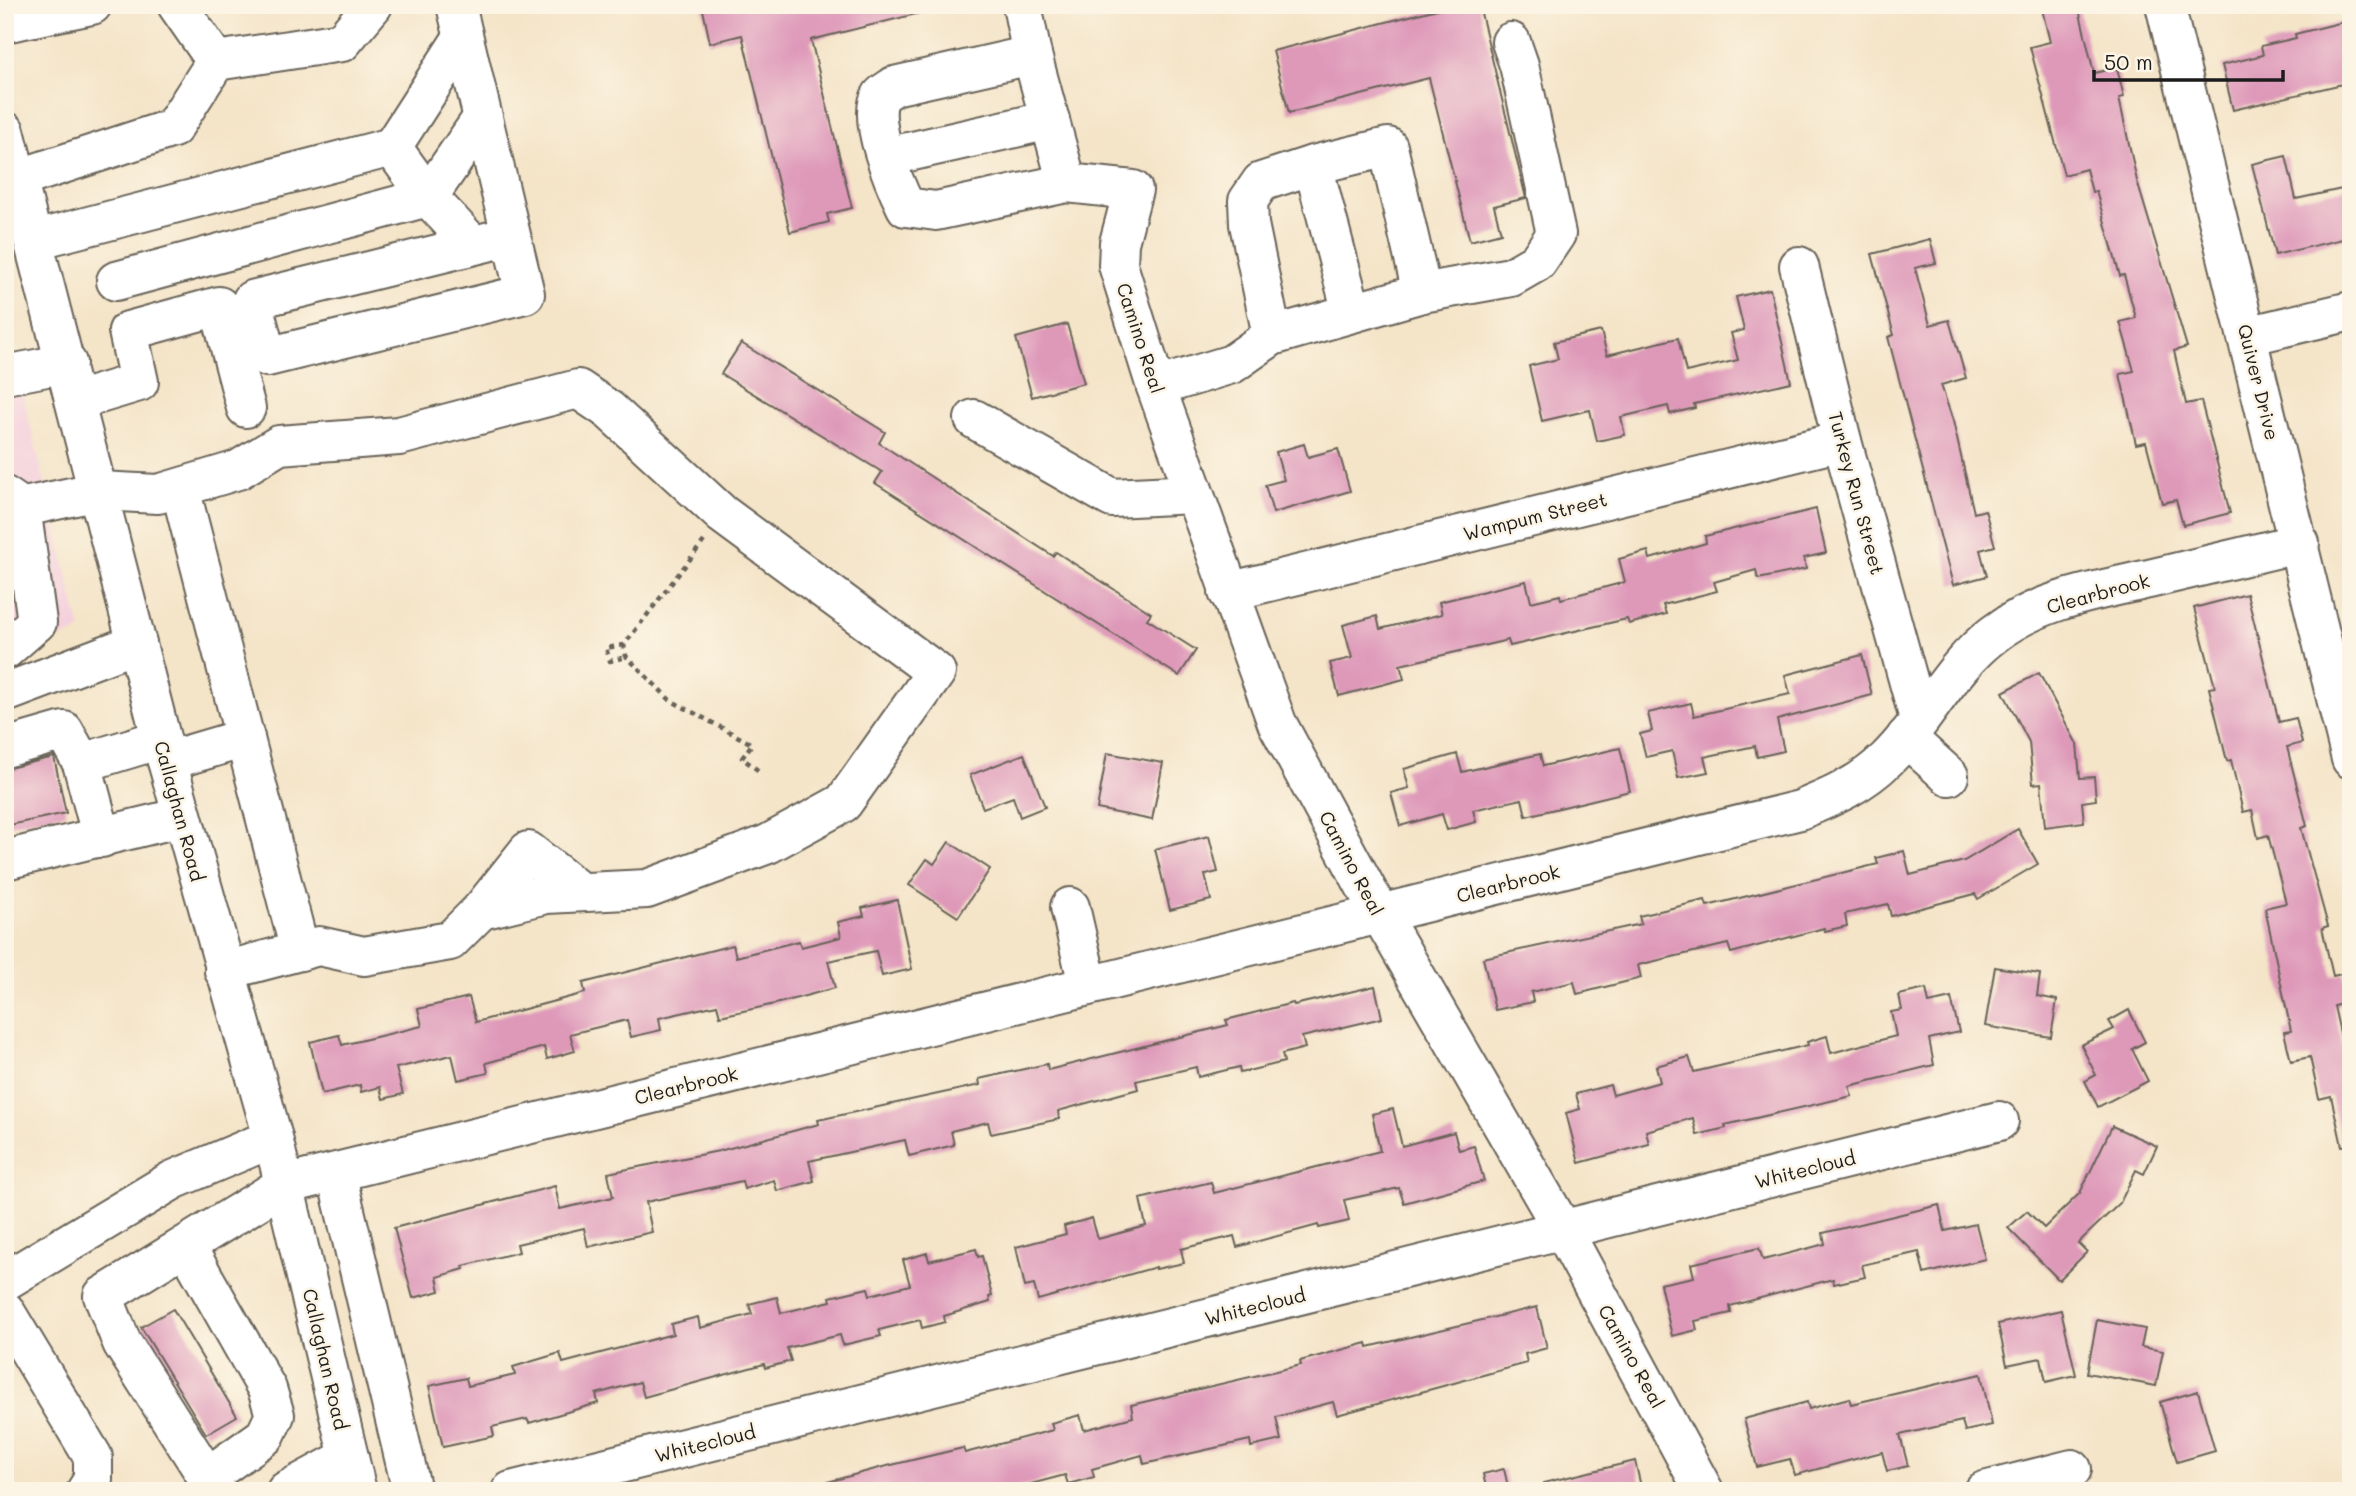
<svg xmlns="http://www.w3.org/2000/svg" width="2356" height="1496" font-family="Mali,sans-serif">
  <rect width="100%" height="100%" fill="#fcf5e5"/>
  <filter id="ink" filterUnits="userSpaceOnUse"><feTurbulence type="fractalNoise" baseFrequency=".0143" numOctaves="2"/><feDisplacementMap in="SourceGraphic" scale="14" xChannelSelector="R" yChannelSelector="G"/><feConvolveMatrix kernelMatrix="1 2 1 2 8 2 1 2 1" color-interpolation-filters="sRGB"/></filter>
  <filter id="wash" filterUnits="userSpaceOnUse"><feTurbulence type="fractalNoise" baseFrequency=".00686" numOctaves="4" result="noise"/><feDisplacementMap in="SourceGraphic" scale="28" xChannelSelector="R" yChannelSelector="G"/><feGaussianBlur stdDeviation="1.57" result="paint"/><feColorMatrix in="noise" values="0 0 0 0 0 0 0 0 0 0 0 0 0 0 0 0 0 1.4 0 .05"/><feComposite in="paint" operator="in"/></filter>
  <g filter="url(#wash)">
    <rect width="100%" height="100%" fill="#f4e4c8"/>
    <polygon fill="#f4cfdd" points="5,323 81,630 5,659"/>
    <g id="blocks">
      <g fill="#de99b9">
        <polygon points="702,5 919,5 920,13 811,40 852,208 827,214 829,222 790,232 742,35 710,43"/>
        <polygon points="1440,5 1479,5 1526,198 1494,206 1501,233 1470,241 1429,78 1289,113 1273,51 1441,8"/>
        <polygon points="2041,5 2078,5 2094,73 2117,68 2124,97 2119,98 2137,181 2187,347 2174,351 2186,404 2201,401 2230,513 2183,525 2176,500 2162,503 2146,442 2136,444 2120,374 2134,371 2120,322 2136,318 2124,275 2120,276 2096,191 2092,192 2086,169 2064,175 2030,47 2050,42"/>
        <polygon points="2351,20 2351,82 2233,110 2222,65 2263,55 2261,46 2296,38 2295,34"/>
        <polygon points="2286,156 2296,199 2351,187 2351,237 2275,255 2252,164"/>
        <polygon points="1930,239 1936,263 1915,268 1930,325 1949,320 1966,378 1941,385 1953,421 1974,513 1985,510 1995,546 1980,550 1987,576 1953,585 1888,337 1894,335 1872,254"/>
        <polygon points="1770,289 1791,382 1694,404 1695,408 1670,414 1668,406 1621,417 1625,435 1597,441 1590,410 1542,421 1529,366 1558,359 1554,342 1601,331 1607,355 1678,338 1686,372 1738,360 1731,333 1744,330 1736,297"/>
        <polygon points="1067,324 1084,383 1032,397 1016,338"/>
        <polygon points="741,343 885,432 879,443 1053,556 1056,552 1151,613 1147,619 1196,650 1179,676 875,483 882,472 721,374"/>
        <polygon points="1304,444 1308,457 1338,449 1350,491 1273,513 1265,485 1284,480 1276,452"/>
        <polygon points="1816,509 1826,553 1804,558 1806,569 1758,579 1756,570 1714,582 1717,591 1663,605 1666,614 1629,624 1627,619 1510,646 1508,640 1400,665 1404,679 1339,696 1330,663 1352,658 1343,625 1377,616 1380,629 1442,614 1439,602 1526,581 1531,602 1560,595 1561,599 1625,582 1619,559 1648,551 1650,559 1706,543 1705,536"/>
        <polygon points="2247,594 2279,722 2296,718 2302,743 2287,747 2307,826 2301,828 2328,926 2322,928 2333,976 2345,973 2351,1001 2334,1006 2344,1051 2351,1050 2351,1145 2342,1146 2331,1096 2319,1099 2310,1057 2291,1061 2284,1032 2291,1031 2265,908 2286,903 2268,835 2258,838 2252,810 2243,812 2231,760 2227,761 2209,688 2215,687 2194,608"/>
        <polygon points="1862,655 1872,695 1777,720 1784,751 1757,757 1755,746 1704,757 1708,772 1678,778 1672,751 1646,757 1640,734 1652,731 1648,713 1691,703 1694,716 1790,694 1785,675"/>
        <polygon points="2039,673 2077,744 2080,778 2094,777 2096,800 2082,802 2084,822 2045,827 2041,783 2033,784 2029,742 2003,692"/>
        <polygon points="1620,748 1630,791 1526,816 1522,799 1473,810 1476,822 1447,830 1442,814 1400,826 1391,793 1409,788 1404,769 1457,754 1462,772 1540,754 1543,766"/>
        <polygon points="1107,753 1163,763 1152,820 1097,809"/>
        <polygon points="1024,754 1045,807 1020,817 1013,797 983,808 970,775"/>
        <polygon points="54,757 66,813 5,826 5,769"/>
        <polygon points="2018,829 2038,864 1978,899 1975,894 1891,916 1888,904 1845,914 1847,926 1825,931 1824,928 1731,953 1728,944 1638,965 1641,978 1577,994 1574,982 1531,992 1533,1002 1495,1010 1483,958 1641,924 1639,916 1705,900 1707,906 1878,864 1876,858 1904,851 1910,875 1964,861"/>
        <polygon points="1209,836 1218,872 1205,875 1211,900 1170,910 1155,849"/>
        <polygon points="949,842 990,869 958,917 909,885 927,859 934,864"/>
        <polygon points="897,900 912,969 882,976 876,951 828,961 835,988 775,1004 720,1016 717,1005 659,1018 661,1030 631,1037 627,1020 570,1034 575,1051 547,1059 544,1047 486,1063 488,1073 458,1080 452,1055 396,1068 403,1094 383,1099 380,1087 361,1092 360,1085 322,1094 310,1042 339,1035 342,1045 422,1026 418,1009 469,997 476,1022 585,993 583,983 733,945 736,957 799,941 801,947 841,937 838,922 864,916 862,908"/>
        <polygon points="1995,967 2040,974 2037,996 2057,1000 2051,1037 1985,1026"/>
        <polygon points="1375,986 1382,1018 1302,1037 1305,1048 1282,1054 1284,1062 1240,1073 1239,1067 1198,1077 1196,1067 1136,1081 1138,1089 1058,1111 1059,1119 991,1134 988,1122 951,1131 954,1145 909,1156 905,1140 809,1161 814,1181 777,1191 774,1180 744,1189 742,1181 646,1202 652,1232 588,1247 584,1228 517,1244 519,1252 463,1266 464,1269 437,1277 440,1291 413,1298 394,1228 555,1186 560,1209 613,1197 608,1173 719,1151 819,1124 818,1120 980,1085 979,1079 1047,1064 1048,1070 1228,1025 1226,1020 1293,1003 1294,1005"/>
        <polygon points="1926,989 1929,1003 1951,998 1959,1032 1929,1039 1934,1065 1849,1086 1852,1096 1725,1125 1726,1128 1697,1135 1693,1118 1646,1131 1649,1144 1579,1163 1566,1113 1580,1109 1576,1094 1610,1085 1613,1095 1660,1082 1656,1066 1689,1057 1694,1072 1808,1045 1807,1042 1827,1036 1831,1053 1896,1036 1891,1012 1902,1010 1899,995"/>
        <polygon points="2129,1010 2145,1042 2132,1049 2148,1081 2098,1107 2085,1081 2096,1075 2081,1045 2114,1029 2109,1021"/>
        <polygon points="1393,1109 1402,1146 1454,1132 1459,1150 1474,1146 1484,1181 1404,1203 1399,1188 1344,1200 1349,1221 1319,1228 1318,1225 1237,1247 1234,1236 1181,1249 1184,1263 1156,1269 1156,1267 1038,1300 1034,1285 1025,1287 1016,1247 1066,1234 1064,1226 1092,1218 1098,1239 1146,1226 1140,1199 1211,1182 1214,1193 1380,1151 1372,1114"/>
        <polygon points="2112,1126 2157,1146 2144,1174 2136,1170 2120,1203 2078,1243 2087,1252 2059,1280 2008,1228 2027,1211 2044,1228 2080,1193"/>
        <polygon points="1939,1205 1945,1231 1976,1224 1985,1259 1924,1274 1919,1252 1862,1265 1865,1277 1834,1284 1833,1279 1730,1306 1731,1313 1695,1321 1697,1330 1672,1336 1660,1284 1694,1277 1691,1264 1759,1248 1763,1260 1825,1244 1823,1233"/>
        <polygon points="976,1249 978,1257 982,1256 992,1296 989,1297 990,1302 944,1316 945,1322 922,1328 920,1320 879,1330 881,1336 843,1345 840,1335 787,1348 791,1361 765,1368 764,1364 644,1397 640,1382 596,1394 598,1403 529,1423 527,1419 492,1427 494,1436 443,1447 429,1386 466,1378 468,1386 515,1375 513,1367 560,1353 563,1363 673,1334 671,1324 698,1317 700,1328 752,1314 749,1304 777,1297 781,1313 831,1301 830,1297 868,1288 870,1295 910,1285 903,1260 927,1253 929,1261"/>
        <polygon points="1537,1307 1547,1348 1525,1354 1527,1363 1337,1415 1333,1402 1276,1417 1281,1440 1251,1447 1250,1440 1144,1464 1142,1455 1092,1469 1094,1477 1068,1484 1065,1475 1004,1491 821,1491 820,1484 883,1467 963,1448 965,1453 1053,1430 1051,1423 1080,1415 1084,1430 1133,1417 1131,1405 1301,1365 1300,1361 1367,1343 1368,1347"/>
        <polygon points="173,1309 237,1416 206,1434 141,1327"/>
        <polygon points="2061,1310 2076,1375 2046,1382 2041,1358 2007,1365 1998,1324"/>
        <polygon points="2097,1320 2145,1329 2141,1347 2163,1351 2156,1386 2087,1373"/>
        <polygon points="1981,1374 1992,1425 1965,1431 1962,1421 1900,1435 1908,1466 1887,1471 1882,1452 1795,1475 1790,1459 1757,1467 1744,1419 1807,1402 1809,1409 1849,1398 1851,1404"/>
        <polygon points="2198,1391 2215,1451 2177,1462 2160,1402"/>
        <polygon points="1635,1461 1642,1491 1544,1491 1543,1483"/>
        <polygon points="1504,1469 1509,1491 1487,1491 1483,1474"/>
      </g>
    </g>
  </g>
  <g filter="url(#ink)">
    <use href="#blocks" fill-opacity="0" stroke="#686258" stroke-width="2"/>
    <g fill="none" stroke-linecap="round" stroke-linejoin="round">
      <g stroke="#686258" stroke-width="42">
        <g id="minor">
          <polyline points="177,5 216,61"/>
          <polyline points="456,5 525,294 267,357 252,300 511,236"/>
          <polyline points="1022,5 1032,55"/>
          <polyline points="2165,5 2351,759"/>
          <polyline points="5,23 92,5"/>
          <polyline points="392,147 463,37"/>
          <polyline points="886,157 1050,120"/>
          <polyline points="1313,165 1352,313"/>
          <polyline points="5,183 173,128 216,61 342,42 373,5"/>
          <path d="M1067,183l-35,-128 -138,31c-3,3 -10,6 -13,10 -15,22 14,89 25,111l30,4 131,-28 66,7 -14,53 -1,22 38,122 121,336 103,191 183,316 141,261"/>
          <polyline points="35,240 392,147 428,197 116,281"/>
          <polyline points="473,245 428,197 483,117"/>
          <polyline points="1799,266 1842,441 1919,719"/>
          <polyline points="1422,293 1511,277 1537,262 1556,234 1519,65 1511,42"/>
          <polyline points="2247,336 2351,311"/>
          <polyline points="5,375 67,363"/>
          <polyline points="1156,387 1232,364 1272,336 1249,224 1248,201 1261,182 1313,165 1388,147 1422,293 1272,336"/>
          <polyline points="76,401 139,382 128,331 219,306 246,408"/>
          <polyline points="974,419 1112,498 1194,494"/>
          <polyline points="180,488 300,951"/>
          <polyline points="5,496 21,507 37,622 5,650"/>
          <polyline points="5,511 99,491 158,494 238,470 279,445 399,436 578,389 609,410 722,514 936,672 843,803 768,844 647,889 546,894 481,910 450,941 364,956 319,946 224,971"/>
          <polyline points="1228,592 1842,441"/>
          <polyline points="5,693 137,643"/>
          <polyline points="1906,737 1949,776"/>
          <polyline points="5,748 64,731 82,763"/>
          <polyline points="167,761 245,738"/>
          <polyline points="102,838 82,763 161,739"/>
          <polyline points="5,860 182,817"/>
          <polyline points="1070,907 1088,985"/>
          <polyline points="481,910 528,851 580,892"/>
          <polyline points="336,1173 412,1491"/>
          <polyline points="186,1246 267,1389 275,1415 265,1436 207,1477"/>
          <polyline points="5,1281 173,1180 273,1138"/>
          <polyline points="5,1311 93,1457 93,1480 86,1491"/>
          <path d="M216,1491l-94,-148 -19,-47 181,-111 1516,-375c32,-13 62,-26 87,-51 40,-39 62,-91 107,-125 44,-34 102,-43 155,-55 50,-12 101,-24 151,-36"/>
          <polyline points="286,1491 349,1457"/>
          <polyline points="511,1491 1999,1121"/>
          <polyline points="1984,1491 2072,1469"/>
        </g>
      </g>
      <g stroke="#686258" stroke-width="42">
        <polyline id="major" points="5,131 167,761 273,1138 357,1491"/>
      </g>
      <g stroke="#686258" stroke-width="4.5" stroke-dasharray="5 5" stroke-linecap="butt">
        <polyline points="704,541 624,645 626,656 670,700 752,744 742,758 759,771"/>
        <polyline points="624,645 606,648 610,661 626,657"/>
      </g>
      <use href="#minor" stroke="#fff" stroke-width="38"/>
      <use href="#major" stroke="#fff" stroke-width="38"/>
    </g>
  </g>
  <g text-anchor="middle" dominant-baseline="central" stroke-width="5" stroke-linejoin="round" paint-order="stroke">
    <g font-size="19" fill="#1c1c1c" stroke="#fcf5e5">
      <text transform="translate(1141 338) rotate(72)">Camino Real</text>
      <text transform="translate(2259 382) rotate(76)">Quiver Drive</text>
      <text transform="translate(1857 493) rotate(75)">Turkey Run Street</text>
      <text transform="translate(1535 516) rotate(-14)">Wampum Street</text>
      <text transform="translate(2098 593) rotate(-15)">Clearbrook</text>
      <text transform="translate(180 811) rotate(75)">Callaghan Road</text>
      <text transform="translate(1352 863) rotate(62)">Camino Real</text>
      <text transform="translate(1508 883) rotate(-14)">Clearbrook</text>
      <text transform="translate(686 1085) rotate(-14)">Clearbrook</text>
      <text transform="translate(1805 1169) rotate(-14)">Whitecloud</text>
      <text transform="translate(1255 1306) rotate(-14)">Whitecloud</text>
      <text transform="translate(1632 1356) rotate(61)">Camino Real</text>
      <text transform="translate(326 1359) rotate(77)">Callaghan Road</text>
      <text transform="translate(705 1443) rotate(-14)">Whitecloud</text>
    </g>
  </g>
  <rect width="2356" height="1496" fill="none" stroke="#fcf5e5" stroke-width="28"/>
  <path d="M2094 70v10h189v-10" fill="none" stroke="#1c1c1c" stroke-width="3.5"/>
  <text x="2104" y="70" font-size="21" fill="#1c1c1c" stroke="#fcf5e5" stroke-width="5" paint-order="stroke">50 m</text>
</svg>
